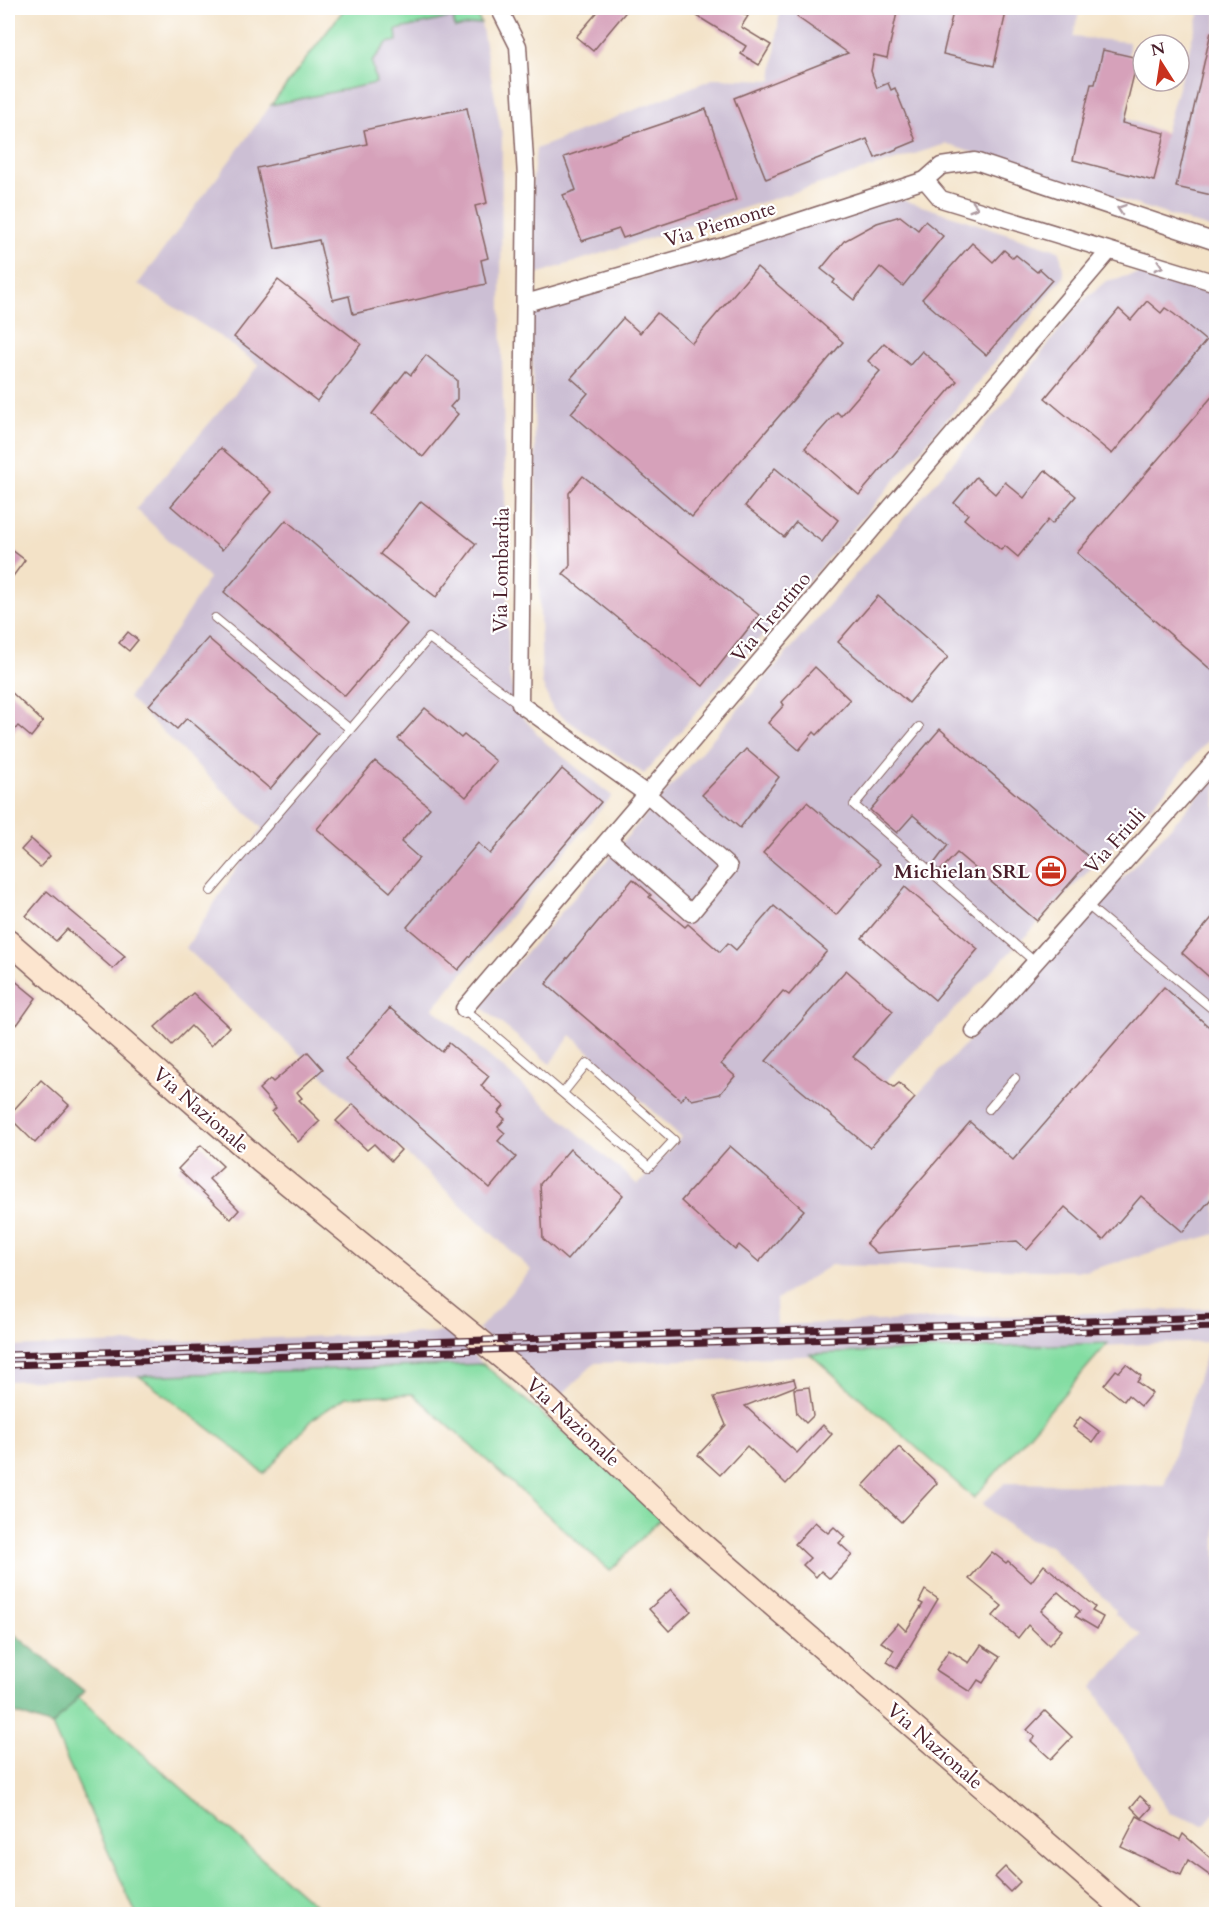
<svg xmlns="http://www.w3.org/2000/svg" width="1224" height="1922" font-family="Cardo,serif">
  <rect width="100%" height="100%" fill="#fff"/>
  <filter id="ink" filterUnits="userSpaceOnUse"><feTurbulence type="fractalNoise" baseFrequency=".0167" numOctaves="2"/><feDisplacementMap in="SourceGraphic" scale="12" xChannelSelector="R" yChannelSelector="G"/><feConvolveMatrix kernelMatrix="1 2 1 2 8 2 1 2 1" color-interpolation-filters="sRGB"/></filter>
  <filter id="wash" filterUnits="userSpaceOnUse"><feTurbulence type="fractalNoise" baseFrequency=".008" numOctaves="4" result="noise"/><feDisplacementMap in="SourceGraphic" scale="24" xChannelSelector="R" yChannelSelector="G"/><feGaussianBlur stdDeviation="1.35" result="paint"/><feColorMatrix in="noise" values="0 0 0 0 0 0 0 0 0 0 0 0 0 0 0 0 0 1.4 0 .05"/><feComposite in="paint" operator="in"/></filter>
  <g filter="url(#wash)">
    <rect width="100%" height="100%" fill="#f3e2c7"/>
    <g fill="#ccbfd4">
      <polygon points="780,8 1080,8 1073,37 1129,42 1127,119 1165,133 1201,8 1216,8 1216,230 946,144 530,276 528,225 536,149 715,78 772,80"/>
      <polygon points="453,17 455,28 481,23 502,136 501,310 509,676 519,713 546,743 612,796 433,1008 638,1185 681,1137 571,1035 550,1064 480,1006 1001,407 1078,305 1106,281 1149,271 1216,293 1216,731 1157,800 877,1090 902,1111 1182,815 1216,774 1216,1234 1086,1271 831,1265 776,1300 777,1325 1216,1308 1216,1811 1204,1825 1169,1813 1093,1687 1141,1635 1115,1614 1116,1610 1050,1546 1025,1539 982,1504 1005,1483 1164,1486 1210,1342 595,1363 558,1398 478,1330 531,1270 186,948 262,828 128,698 181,623 209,578 136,509 259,365 212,331 138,284 271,105 375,83 372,62 395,30"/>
      <polygon points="888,195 1060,251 1064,276 972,390 644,774 553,710 542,683 531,314"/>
      <polygon points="450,1332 483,1364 8,1381 8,1347"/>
    </g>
    <g fill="#83dda2" stroke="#667e66" stroke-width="1.5">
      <polygon points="345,8 473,8 481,23 455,28 453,17 396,30 397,41 387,43 372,62 376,83 271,105"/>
      <polygon points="1108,1343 974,1498 810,1354"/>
      <polygon points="483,1364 663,1516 610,1571 413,1394 346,1397 314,1418 264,1474 232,1446 139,1376"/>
      <polygon points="78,1697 325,1914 136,1914 52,1726"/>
    </g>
    <polygon fill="#6abc88" stroke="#5a6e5a" stroke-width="1.5" points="8,1629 84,1691 52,1726 8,1711"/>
    <g id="blocks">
      <g fill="#d6a1ba">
        <polygon points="601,8 629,8 593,51 576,37"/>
        <polygon points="702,8 734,8 748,16 741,27 771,45 759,65 741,54 746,46 697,16"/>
        <polygon points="800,8 898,8 887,58 874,55 871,71 877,88 888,83 891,90 895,88 916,141 875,158 867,139 766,179 734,98 848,53 797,17"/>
        <polygon points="954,8 1007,8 994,66 943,54"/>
        <polygon points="1211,32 1216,32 1216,196 1176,187"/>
        <polygon points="1103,50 1138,58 1122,123 1165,133 1154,181 1073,160 1091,84 1095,84"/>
        <polygon points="467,108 487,203 475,206 488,258 481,260 486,284 353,314 349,296 333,300 319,240 275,249 257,168 367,144 364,130"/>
        <polygon points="706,109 736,200 623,238 619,229 582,241 563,195 576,190 564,157"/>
        <polygon points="900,216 918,230 925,221 943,236 903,286 880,267 854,300 833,283 835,280 821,269 844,241 877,223"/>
        <polygon points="972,243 993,262 1004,250 1013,258 1016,255 1037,272 1040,269 1052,280 986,355 922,299"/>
        <polygon points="757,267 843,342 692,517 571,413 588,393 571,378 623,318 640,333 657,313 692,343"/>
        <polygon points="278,280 361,344 317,401 234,337"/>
        <polygon points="1147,301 1161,313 1165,308 1174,314 1206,341 1112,454 1045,398 1119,309 1131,320"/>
        <polygon points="884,343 910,365 922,351 957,381 859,495 805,448 837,412 841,416 880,371 868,361"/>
        <polygon points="426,355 457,380 457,399 450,407 458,414 423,457 372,414 406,371 411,375"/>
        <polygon points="1216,392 1216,674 1077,553"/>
        <polygon points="221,448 272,492 222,550 171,506"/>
        <polygon points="775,468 838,520 822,542 796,522 784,537 745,506"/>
        <polygon points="1045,470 1076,496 1052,524 1048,520 1018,557 1005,546 1001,550 964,519 968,514 954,503 976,477 995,494 1005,482 1024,498"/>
        <polygon points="583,476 759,615 703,686 563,574 570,566 569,493"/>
        <polygon points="421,501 476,544 436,597 380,554"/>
        <polygon points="286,520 407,624 345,696 224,592"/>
        <polygon points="8,547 25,560 8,583"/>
        <polygon points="878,596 948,657 909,703 838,642"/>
        <polygon points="128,632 138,640 129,651 119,643"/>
        <polygon points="208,638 318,733 270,789 187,718 177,729 149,705"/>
        <polygon points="815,667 850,700 817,735 814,732 799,750 768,723 784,705 782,702"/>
        <polygon points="8,689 43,722 31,737 18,726 8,738"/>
        <polygon points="425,708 461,738 464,735 496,761 466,797 398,739"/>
        <polygon points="940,729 1091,859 1037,921 957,853 940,871 933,865 948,845 913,815 897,833 870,810"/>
        <polygon points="746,749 779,777 740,828 702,795"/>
        <polygon points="375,761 430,808 401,842 419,858 390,892 317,829"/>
        <polygon points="562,769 601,802 458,970 407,927 478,843 490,854"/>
        <polygon points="807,802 880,864 836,915 763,853"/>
        <polygon points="31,839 50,856 40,867 21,850"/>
        <polygon points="633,879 651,895 649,897 685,927 688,924 720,952 728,943 736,950 774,906 827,951 789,995 783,991 721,1064 735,1076 720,1094 692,1100 686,1094 681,1100 546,984"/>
        <polygon points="905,887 978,949 935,1000 862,938"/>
        <polygon points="47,891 125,956 113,969 67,929 56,941 26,916"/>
        <polygon points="1216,913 1216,983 1182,953"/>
        <polygon points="846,970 893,1011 853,1057 894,1087 899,1083 915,1098 870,1148 766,1061"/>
        <polygon points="8,975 36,998 17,1025 8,1017"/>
        <polygon points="1164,987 1216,1033 1216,1193 1183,1232 1141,1196 1103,1240 1065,1207 1027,1250 1017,1241 877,1253 866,1243 970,1122 1013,1160"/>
        <polygon points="193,993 229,1027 211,1046 191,1026 172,1045 155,1027"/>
        <polygon points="390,1008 442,1052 449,1043 489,1076 481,1086 504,1106 498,1113 505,1119 498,1127 505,1133 498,1141 516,1157 490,1188 345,1060"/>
        <polygon points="308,1052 323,1069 297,1092 302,1098 299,1100 320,1121 298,1142 272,1112 276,1108 259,1089 270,1079 273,1082"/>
        <polygon points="41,1080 69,1105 35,1143 8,1116"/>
        <polygon points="353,1104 401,1150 391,1161 374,1144 367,1150 336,1121"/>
        <polygon points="201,1145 223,1166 209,1179 239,1210 231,1219 178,1169"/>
        <polygon points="730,1146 804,1210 759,1262 739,1245 735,1250 681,1201"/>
        <polygon points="570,1149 623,1195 567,1260 543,1239 540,1184"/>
        <polygon points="1126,1364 1141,1376 1137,1382 1152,1393 1141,1406 1128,1395 1124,1401 1104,1385 1116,1370 1119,1372"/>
        <polygon points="794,1379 796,1386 745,1406 797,1453 823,1425 832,1434 786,1484 747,1446 720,1475 698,1455 726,1425 714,1397"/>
        <polygon points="809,1387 813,1416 806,1423 797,1414 794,1389"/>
        <polygon points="1080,1417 1100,1432 1093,1442 1073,1427"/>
        <polygon points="899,1447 937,1483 901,1522 863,1486"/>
        <polygon points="815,1522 828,1533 834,1527 845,1537 839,1543 852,1555 830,1579 821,1571 816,1577 803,1565 810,1558 795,1544"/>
        <polygon points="992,1552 1006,1563 1008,1561 1031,1582 1044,1565 1095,1607 1092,1611 1103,1617 1097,1629 1075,1616 1080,1611 1058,1592 1041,1611 1062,1630 1049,1645 1028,1625 1018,1638 993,1616 1002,1606 969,1579"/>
        <polygon points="671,1589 691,1611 669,1631 649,1609"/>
        <polygon points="925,1590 938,1599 897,1668 887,1662 894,1650 881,1642 898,1623 906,1631 923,1604 919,1602"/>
        <polygon points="981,1645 1000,1657 983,1683 978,1680 970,1692 936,1670 949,1650 969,1663"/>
        <polygon points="1045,1711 1072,1737 1051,1759 1031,1741 1035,1737 1027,1730"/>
        <polygon points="1140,1796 1152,1807 1142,1818 1131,1807"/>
        <polygon points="1137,1816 1180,1840 1183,1834 1216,1863 1216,1880 1188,1860 1181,1875 1121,1847"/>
        <polygon points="1005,1867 1020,1882 1010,1892 995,1877"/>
      </g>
    </g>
  </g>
  <g filter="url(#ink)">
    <use href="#blocks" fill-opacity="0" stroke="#856362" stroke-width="1.5"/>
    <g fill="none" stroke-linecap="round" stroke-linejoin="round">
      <g stroke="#856362" stroke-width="10">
        <g id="lane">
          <polyline points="215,618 350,729"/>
          <polyline points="919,727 854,805 1035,962"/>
          <polyline points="211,891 429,638 519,704"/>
          <polyline points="1087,905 1216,1012"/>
          <polyline points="464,1009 649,1167 674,1140 587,1063 563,1093"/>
          <polyline points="989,1109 1015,1078"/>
        </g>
      </g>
      <g stroke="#856362" stroke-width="19">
        <g id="street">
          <polyline points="499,8 518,46 526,177 520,704 648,795 729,867 691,913 609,840"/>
          <polyline points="925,180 941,199 1216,283"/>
          <polyline points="526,303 720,247 925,180 941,166 975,161 1216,242"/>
          <polyline points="464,1009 1109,251"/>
          <polyline points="974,1031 1216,759"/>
        </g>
      </g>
      <g stroke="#856362" stroke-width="25">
        <polyline id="secondary" points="8,941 261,1162 523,1375 700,1542 1129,1914"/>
      </g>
      <use href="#lane" stroke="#fff" stroke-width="8"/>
      <use href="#street" stroke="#fff" stroke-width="16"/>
      <use href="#secondary" stroke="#fce5cf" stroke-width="22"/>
      <g stroke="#4a1f2b" stroke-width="7">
        <g id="rail">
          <polyline points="8,1355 1216,1317"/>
          <polyline points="8,1365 1216,1327"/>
        </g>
      </g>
      <use href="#rail" stroke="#fff" stroke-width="4.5" stroke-dasharray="14" stroke-linecap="butt"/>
    </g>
    <defs><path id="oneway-chevron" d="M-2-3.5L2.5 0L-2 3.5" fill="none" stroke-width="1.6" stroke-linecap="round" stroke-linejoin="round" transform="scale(1.5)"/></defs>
    <g stroke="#ae9aa0">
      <use href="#oneway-chevron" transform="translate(974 207) rotate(17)"/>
      <use href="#oneway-chevron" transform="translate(1121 209) rotate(-161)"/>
      <use href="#oneway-chevron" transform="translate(1159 266) rotate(16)"/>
    </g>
  </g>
  <defs>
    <g id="office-ring" transform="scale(1.5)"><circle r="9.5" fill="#fff" stroke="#c8321e" stroke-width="1.5"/><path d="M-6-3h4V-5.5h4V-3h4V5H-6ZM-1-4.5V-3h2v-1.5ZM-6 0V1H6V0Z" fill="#c8321e"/></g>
  </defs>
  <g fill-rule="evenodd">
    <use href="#office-ring" x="1051" y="871"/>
  </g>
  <g text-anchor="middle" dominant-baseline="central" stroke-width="4.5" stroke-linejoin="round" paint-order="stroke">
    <g font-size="20" fill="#4a1f2b" stroke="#fff">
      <text transform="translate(720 224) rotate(-17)">Via Piemonte</text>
      <text transform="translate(501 570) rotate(-89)">Via Lombardia</text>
      <text transform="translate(771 617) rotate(-50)">Via Trentino</text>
      <text transform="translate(1115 841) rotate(-48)">Via Friuli</text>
      <text transform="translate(201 1110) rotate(41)">Via Nazionale</text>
      <text transform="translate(573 1422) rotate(43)">Via Nazionale</text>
      <text transform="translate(935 1746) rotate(41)">Via Nazionale</text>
    </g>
    <g font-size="20" font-weight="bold" fill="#4a1f2b" stroke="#fff" text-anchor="end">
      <text x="1030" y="871">Michielan SRL</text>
    </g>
  </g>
  <rect width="1224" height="1922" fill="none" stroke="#fff" stroke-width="30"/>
  <g transform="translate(1161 63) rotate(348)"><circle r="28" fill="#ffffff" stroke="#b7a5aa" stroke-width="1.5"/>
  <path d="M0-4.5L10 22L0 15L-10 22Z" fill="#c8321e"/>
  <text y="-9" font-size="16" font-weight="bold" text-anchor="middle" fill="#4a1f2b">N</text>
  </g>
</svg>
